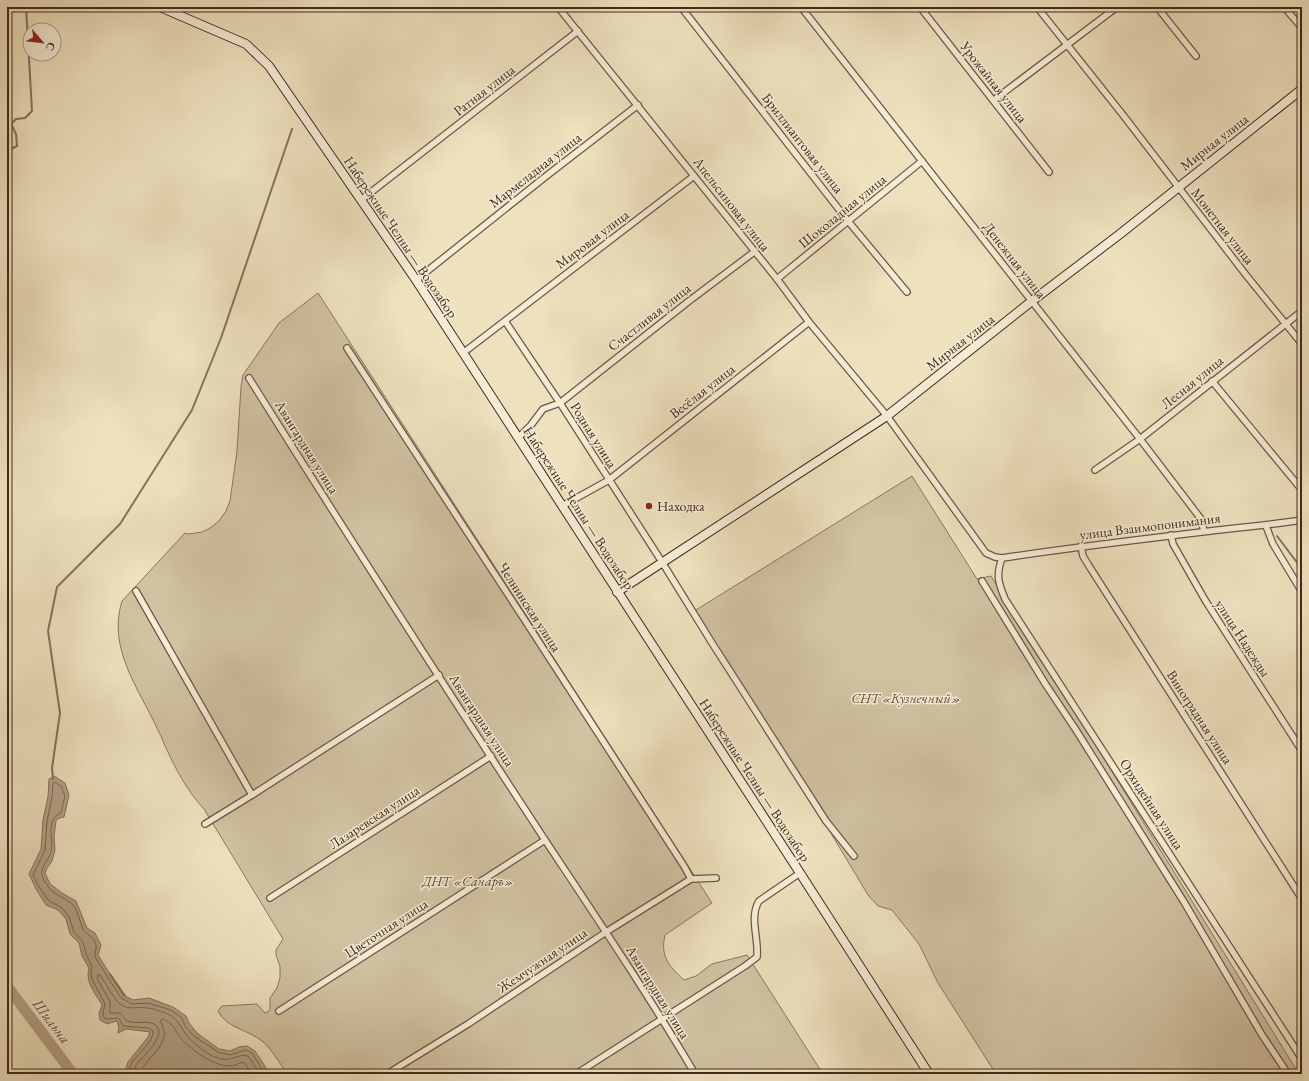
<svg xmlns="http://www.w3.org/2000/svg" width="1309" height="1081" font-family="'EB Garamond',serif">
  <rect width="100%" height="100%" fill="#eee1be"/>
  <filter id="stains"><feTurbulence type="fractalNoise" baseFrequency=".005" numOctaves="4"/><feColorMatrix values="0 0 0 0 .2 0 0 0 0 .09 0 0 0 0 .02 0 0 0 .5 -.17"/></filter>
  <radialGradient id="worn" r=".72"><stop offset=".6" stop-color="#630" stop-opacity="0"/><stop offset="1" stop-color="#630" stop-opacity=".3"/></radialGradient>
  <g fill="#d1c2a2" stroke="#8a765f">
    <path d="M318,293l394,610 -47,32c-5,22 4,31 19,45l12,-4 16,-12 35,-9 76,119h-536c-6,-9 -16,-26 -25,-33 -13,-11 -36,-13 -44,-30l4,-5 35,-2 8,9 4,-2 1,-2v-11l7,-10 3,-10v-12l-4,-11v-5l7,-11 -79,-130c-15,-16 -27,-37 -36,-57 -4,-7 -6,-15 -10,-22 -19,-41 -51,-82 -36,-129l63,-68 3,1 14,-2 8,-4 9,-7 7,-10 4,-10 7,-50 4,-64 2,-12 36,-52z"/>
    <polygon points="912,476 977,579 991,576 1299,1074 996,1074 938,983 919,944 892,910 878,906 868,895 826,825 691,613"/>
  </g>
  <path fill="#b4a287" stroke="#86725c" d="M54,776l11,7 4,12 -5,22 -5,1 -3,3 -2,15 1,14 -3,11 -5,7 -2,5 5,11 12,9 14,8 11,27 8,5 6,12 -3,10 25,40 10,5 16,-2 24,9 13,9 3,7 8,10 22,16 11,2 9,-4 8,-1 8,5 15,23h-54l-4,-2 -8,2h-80l4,-12 20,-25 2,-5 -24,-3 -8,4 1,-5 -2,-7 -10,3 -7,-4 -1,-7 3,-8c-7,-12 -17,-23 -13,-37l-7,-12 -3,-13 -9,-9 -4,-15 -8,-9 -12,-5 -10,-16 -7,-15 12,-25 2,-29 5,-23 1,-18z"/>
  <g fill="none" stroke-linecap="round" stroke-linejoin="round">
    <g stroke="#7b6652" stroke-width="1">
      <path d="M128,1074c1,-4 2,-9 4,-12 6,-8 22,-21 21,-31l-4,-3 -26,-2 -3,-6 -2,-2 -11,1 -3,-1 -1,-5 2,-9 -13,-25 -1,-5 1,-7 -6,-13 -3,-12 -9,-10 -5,-15 -8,-10 -12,-6 -10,-14 -6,-12 12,-25 2,-29 5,-24 1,-14 1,-1 7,4 4,10 -4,17c-16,7 -7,25 -10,39 -2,7 -8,12 -9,19 -1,4 2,11 5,14 5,9 17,12 25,19 5,4 8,18 11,25 3,6 12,8 13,16 1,4 -2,8 -1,12l26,41 11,6 16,-1 23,7 11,8 3,8 9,10 24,16 12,3 16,-5 6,3 13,21"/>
      <path d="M133,1074c1,-3 2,-6 3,-9 6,-8 34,-31 18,-41 -7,-4 -22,1 -28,-4 -2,-2 -3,-5 -6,-7h-10v-11l-13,-24 1,-4 2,1 16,25c11,12 18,6 31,8 6,0 15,4 21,6 11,5 14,17 22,25 5,6 18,15 25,18 14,6 19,-1 30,-2l4,2 11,17"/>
      <path d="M140,1074c6,-19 35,-30 20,-53l2,-2c10,3 12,9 17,17 11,13 32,29 50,30 5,0 10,-3 15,-4l8,12"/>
    </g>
    <g stroke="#86725c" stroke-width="2">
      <polyline points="7,151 17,146 16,134 11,124 16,119 25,118 32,111 26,7"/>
      <polyline points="1277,536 1302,569"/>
      <polyline points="53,779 52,768 60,713 48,631 57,587 120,524 192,410 221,338 292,129"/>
      <polyline points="110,974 125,996"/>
    </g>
    <polyline stroke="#b4a287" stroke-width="11" points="7,986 73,1074"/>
    <g stroke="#6d5744" stroke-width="8">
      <g id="street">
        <path d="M558,7l219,272 32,43 78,94 99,137 9,4 7,1c66,-10 133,-18 200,-26 33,-4 67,-7 100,-12"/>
        <polyline points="681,7 848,221 907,292"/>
        <polyline points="801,7 1140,439 1201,519 1204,531"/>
        <polyline points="920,7 1049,172"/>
        <polyline points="1037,7 1123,115 1246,275 1302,344"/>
        <polyline points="1157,7 1196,56"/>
        <polyline points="1284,7 1302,28"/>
        <polyline points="994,100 1117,7"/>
        <polyline points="361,200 578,31"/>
        <polyline points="777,279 922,161"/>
        <polyline points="416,280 545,177 638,105"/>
        <polyline points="505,321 560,403 662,562 712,643 826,821 854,856"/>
        <polyline points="347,348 526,622 684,866 691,879"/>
        <polyline points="463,353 694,176"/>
        <path d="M249,378c97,155 196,309 296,462 51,77 103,154 150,234"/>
        <polyline points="1212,381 1302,490"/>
        <polyline points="518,438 531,425 543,409 560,403 689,301 754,252"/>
        <polyline points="1095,470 1140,439 1302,311"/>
        <polyline points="562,506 609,480 809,322"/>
        <polyline points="1266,526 1273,544 1302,592"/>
        <polyline points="1171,535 1173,544 1205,600 1302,751"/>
        <polyline points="1081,546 1083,556 1089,566 1302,899"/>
        <path d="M1002,558c-6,17 -4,24 3,41l297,460"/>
        <polyline points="982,581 1046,685 1076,730 1184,902 1262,1035 1288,1074"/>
        <polyline points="136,591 252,795"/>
        <polyline points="205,824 252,795 439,675"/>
        <polyline points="270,898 491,756"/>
        <polyline points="279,1011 545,840"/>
        <polyline points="387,1074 468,1024 606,932 691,879 716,878"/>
        <path d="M576,1074l169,-108 12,-9c2,-18 -8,-40 2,-56l41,-28"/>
      </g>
    </g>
    <g stroke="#42291c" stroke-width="10">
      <g id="secondary">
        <polyline points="160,7 246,44 269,66 416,280 800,873 929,1074"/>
        <polyline points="617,592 887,416 1032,301 1120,234 1302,89"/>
      </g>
    </g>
    <use href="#street" stroke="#f4ecd5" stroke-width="5.5"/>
    <use href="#secondary" stroke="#f4ecd5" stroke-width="8"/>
  </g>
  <circle fill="#8f2418" stroke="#f4ecd5" stroke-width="1.5" cx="649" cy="506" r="4"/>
  <g text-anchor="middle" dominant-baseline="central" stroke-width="3" stroke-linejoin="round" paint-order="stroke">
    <g font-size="14" fill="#42291c" stroke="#f4ecd5">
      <text transform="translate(994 82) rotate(52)">Урожайная улица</text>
      <text transform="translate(484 90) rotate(-38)">Ратная улица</text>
      <text transform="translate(1214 142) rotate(-38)">Мирная улица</text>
      <text transform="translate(803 143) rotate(52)">Бриллиантовая улица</text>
      <text transform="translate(535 170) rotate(-38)">Мармеладная улица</text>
      <text transform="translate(732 204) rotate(52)">Апельсиновая улица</text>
      <text transform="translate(842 211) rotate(-39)">Шоколадная улица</text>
      <text transform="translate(1223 226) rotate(52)">Монетная улица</text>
      <text transform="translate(401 237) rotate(56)">Набережные Челны — Водозабор</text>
      <text transform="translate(592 239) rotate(-37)">Мировая улица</text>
      <text transform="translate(1015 260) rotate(52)">Денежная улица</text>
      <text transform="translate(649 317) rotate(-38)">Счастливая улица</text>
      <text transform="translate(960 342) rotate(-38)">Мирная улица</text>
      <text transform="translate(1192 382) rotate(-39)">Лесная улица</text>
      <text transform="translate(702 391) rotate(-38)">Весёлая улица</text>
      <text transform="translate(594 435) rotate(58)">Родная улица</text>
      <text transform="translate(307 447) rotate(58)">Авангардная улица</text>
      <text transform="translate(579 508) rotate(57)">Набережные Челны — Водозабор</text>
      <text transform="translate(1150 526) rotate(-7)">улица Взаимопонимания</text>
      <text transform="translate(530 607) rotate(57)">Челнинская улица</text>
      <text transform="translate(1243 638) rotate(57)">улица Надежды</text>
      <text transform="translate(1200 717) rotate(57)">Виноградная улица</text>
      <text transform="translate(482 720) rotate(57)">Авангардная улица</text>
      <text transform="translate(755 780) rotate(57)">Набережные Челны — Водозабор</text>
      <text transform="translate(1152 804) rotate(57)">Орхидейная улица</text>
      <text transform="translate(374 817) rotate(-33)">Лазаревская улица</text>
      <text transform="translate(386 928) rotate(-33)">Цветочная улица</text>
      <text transform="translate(542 960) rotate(-34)">Жемчужная улица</text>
      <text transform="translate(658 992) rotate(58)">Авангардная улица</text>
    </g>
    <g font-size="14" fill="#42291c" stroke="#f4ecd5" text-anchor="start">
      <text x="657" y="506">Находка</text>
    </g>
    <g font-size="14" font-style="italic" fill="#5f4837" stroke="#f4ecd5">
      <text x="906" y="698">СНТ «Кузнечный»</text>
      <text x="468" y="881">ДНТ «Санаръ»</text>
    </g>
    <g font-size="15" font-style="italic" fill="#644d3c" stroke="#f4ecd5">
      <text transform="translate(52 1021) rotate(53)">Шильна</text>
    </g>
  </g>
  <rect width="1309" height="1081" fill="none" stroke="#eee1be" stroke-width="24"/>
  <rect x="8" y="8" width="1293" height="1065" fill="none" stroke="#42291c" stroke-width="2"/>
  <rect x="12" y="12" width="1285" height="1057" fill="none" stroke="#42291c"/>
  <g transform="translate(42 42) rotate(118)"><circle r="19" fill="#f4ecd5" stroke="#ad9e8b"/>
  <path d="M0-3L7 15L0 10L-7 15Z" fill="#8f2418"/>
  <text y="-6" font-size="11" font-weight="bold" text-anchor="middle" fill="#42291c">С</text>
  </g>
  <rect width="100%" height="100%" filter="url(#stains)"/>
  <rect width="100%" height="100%" fill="url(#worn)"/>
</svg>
